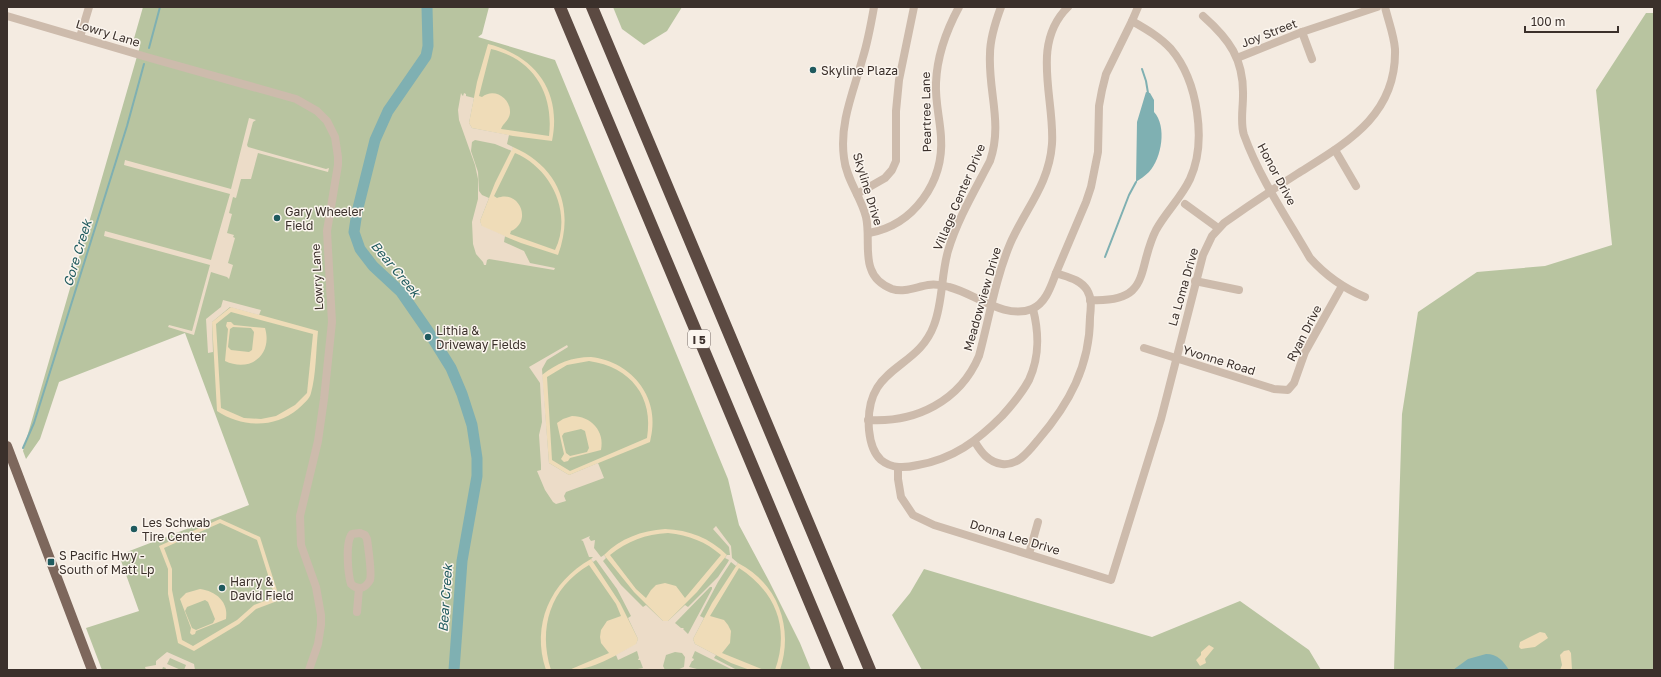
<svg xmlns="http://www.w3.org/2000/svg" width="1661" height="677" font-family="'Golos Text',sans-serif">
  <rect width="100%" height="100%" fill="#f4ebe1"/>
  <g fill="#b8c4a0">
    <polygon points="143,7 489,7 482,34 478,37 555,60 728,479 739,525 769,581 800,643 811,670 102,670 86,628 139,611 119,555 249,505 185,333 59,382 40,439 26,459 23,451 140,46 133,42"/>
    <polygon points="613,7 682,7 667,31 644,45 622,29"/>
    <polygon points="1646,13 1654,13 1654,670 1394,670 1402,414 1418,312 1477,272 1545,266 1612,245 1596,90"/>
    <polygon points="924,569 1152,637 1240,601 1309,650 1321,670 922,670 892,615 910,593"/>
  </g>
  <g fill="#efdcb8" fill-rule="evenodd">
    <path d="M488,44c48,12 74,48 64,97l-39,-5 -41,-8 -3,-5 8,-41zM491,49c43,10 63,45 58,87l-48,-7c2,-6 8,-8 9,-16 1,-15 -16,-26 -28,-16l-3,-1z"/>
    <path d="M513,147c46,20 62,62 45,108l-37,-12 -39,-16 -2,-6 15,-38zM515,153c36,15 58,60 40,97l-45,-16 1,-3c22,-10 8,-42 -14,-33l-3,-2z"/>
    <path d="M231,307l87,24c-2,19 -2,45 -7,62 -1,6 -9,12 -13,16 -24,20 -57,18 -81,2l-5,-89zM231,312l82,22 -6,59 -12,12 -19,11 -15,3 -17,-1 -23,-10 -5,-84z"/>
    <path d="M227,322h4l3,3 31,3c8,27 -15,45 -40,33l3,-32 -2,-3zM233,327l18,1 3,4 -2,18 -3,2 -18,-2 -3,-3 2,-18z"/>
    <path d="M591,357c42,5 71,42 59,85l-81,33 -20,-12 -7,-88c15,-12 30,-18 49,-18zM589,361c42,6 65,36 58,77l-77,33 -18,-11 -5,-83 20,-12z"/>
    <path d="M572,416c19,0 33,15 29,34l-31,8 -2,3 -4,1 -3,-3 3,-5 -7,-31 6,-4zM581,429l4,2 4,17 -2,4 -17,4 -4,-3 -4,-17 2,-3z"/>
    <path d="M220,519l40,18 20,63 -24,9 -17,15 -45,27 -16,-8 -10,-49v-25l-9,-23zM220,523l37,17 18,57 -21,8 -17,15 -44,26 -11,-6 -10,-50v-21l-8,-21z"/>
    <path d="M665,529c24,1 45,9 62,26l-30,37 -29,29h-5l-29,-29 -30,-37c17,-17 37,-24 61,-26zM668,533c21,2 38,9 53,22l-36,43 -9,-12 -11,-3 -9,2 -5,5 -5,8 -10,-9 -26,-34c18,-14 35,-21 58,-22z"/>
    <path d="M591,559l29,44 18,36 -2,6c-21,10 -42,25 -67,25l40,-17 -8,-10 -1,-6 1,-7 6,-9 14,-5 -5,-12 -27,-39c-39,23 -51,63 -38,105h-5c-15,-45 4,-88 45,-111z"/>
    <path d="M738,563c40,20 56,65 42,107h-5c15,-42 1,-78 -36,-102l-29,48 14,4 4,5 3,6 -1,12 -8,10 42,17h-14l-19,-7 -36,-19 -2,-5 19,-36z"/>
    <path d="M200,589c16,2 29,13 26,30l-30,12 -1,3 -3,1 -2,-2 1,-5 -11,-29 6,-6zM205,600l3,2 7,17 -2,4 -17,7 -4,-2 -7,-17 2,-4z"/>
    <polygon points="1540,632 1545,633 1548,638 1535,647 1521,649 1519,647 1520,642"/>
    <polygon points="1209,645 1214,648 1205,659 1206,663 1200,666 1196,660 1201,655 1201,652"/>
    <polygon points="1569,650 1571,653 1572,670 1560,670 1562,665 1560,655 1564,651"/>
  </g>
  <g fill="#ecdcc8" fill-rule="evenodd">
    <polygon points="461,93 462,95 463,96 464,93 466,94 466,96 474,98 469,123 472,128 509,135 507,144 513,147 512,151 495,144 475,140 472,142 471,151 478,172 479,191 482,195 489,198 480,221 482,226 505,236 504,242 524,251 530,263 555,268 554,270 489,259 487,260 486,265 484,265 483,262 476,254 473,244 472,222 478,199 478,179 475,165 459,120 458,110"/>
    <polygon points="249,118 256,120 253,122 247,145 248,147 326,169 329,168 328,172 258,153 251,179 241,179 236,198 233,197 229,213 232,214 227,233 234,235 233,237 235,238 228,263 233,265 229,279 227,277 211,272 194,335 168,327 169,325 192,331 210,265 104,236 105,231 211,260 230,194 124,165 125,160 231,189"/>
    <polygon points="223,300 261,310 259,315 230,307 212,322 213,352 208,353 206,319 221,307"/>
    <polygon points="567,345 568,347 547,360 542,369 549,463 569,475 598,463 604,478 566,492 564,496 566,501 556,504 553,502 545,490 537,471 541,470 541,465 539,435 542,422 540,383 529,367"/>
    <path d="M716,526l15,20 1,12 6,5 -2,3 -5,-4 -13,20 -18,34 4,2 -11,21 2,5 21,11 -2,3 23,12h-4l-38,-19 -3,7 2,1 -1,2h-1l-3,6 12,3h-24l7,-3 1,-10 -3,-4 -7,-1 -9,3 -3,11 2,4h-33l11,-2 -3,-8h-2l1,-2 -2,-7 -19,9 -2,-5 20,-11 2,-5 -10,-21 3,-2 -14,-27 -21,-29 -3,2 -2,-3 2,-2h-4l-6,-16 -2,-1 9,-4 -1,2 2,3 4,-1 -1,8 7,9 3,-2 2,3 -3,3 18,24 22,22 3,-2 17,16h5l17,-16 3,2 30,-30 10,-15 1,-2 -4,-2 2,-3h3l-1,-8 -16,-18zM710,587h2v2l-24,45 -5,-5 1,-1h-3l-6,-5z"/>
    <polygon points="167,652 194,664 195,670 184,670 186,665 170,658 167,664 181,670 165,670 166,668 163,667 162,670 146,670 145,667 156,665 156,661"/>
  </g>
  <g fill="#7fb0b2">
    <path d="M1146,92l4,1 4,7v12c13,14 8,46 -5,60 -4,4 -9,7 -13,10l1,-60z"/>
    <path d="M1486,654c12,0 17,7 23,16h-56l15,-11z"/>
  </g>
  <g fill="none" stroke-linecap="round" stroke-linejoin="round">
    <g stroke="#7fb0b2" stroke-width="2">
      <polyline points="149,48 160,7"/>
      <polyline points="1142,69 1146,81 1148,93"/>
      <polyline points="1105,257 1129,195 1136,182"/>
      <polyline points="23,448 34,423 127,126 144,64"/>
    </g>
    <polyline stroke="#7fb0b2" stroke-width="11" points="427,7 428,46 426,56 388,111 375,140 357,212 354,232 360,249 373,266 401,292 428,331 451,368 462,394 472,425 477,458 477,476 462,561 454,670"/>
    <g stroke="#cdbbac" stroke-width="8">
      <path d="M874,7c-3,17 -6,34 -11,50 -9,33 -24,66 -19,101 2,21 17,39 22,59 4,17 -1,38 5,52 3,9 11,16 21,20 12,4 24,-2 36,-4 6,-1 14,0 21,2 25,6 56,33 83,22 14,-6 19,-23 24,-36 11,4 24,6 31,17 5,8 4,18 3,27 0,49 -21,87 -52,123 -9,11 -20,26 -36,24 -14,-2 -21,-12 -27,-22"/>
      <path d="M1001,7c-6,16 -11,31 -11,47 -2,38 13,69 0,107 -15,29 -33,59 -42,90 -7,24 -5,51 -14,74 -17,47 -70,39 -65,105 1,10 3,22 12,30 11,9 24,8 37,5 35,-6 59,-24 84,-49 10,-11 20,-23 27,-36 11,-24 10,-47 4,-71"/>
      <polyline points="7,16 150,58 296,99 317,111 327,121 335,137 338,157 338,165 327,231 332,322 324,399 318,441 300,516 301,545 316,587 321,615 321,625 318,644 309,670"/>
      <path d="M1203,16c26,23 41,43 40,80 0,13 -3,27 1,39 16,44 43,83 66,123 16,18 33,30 55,39"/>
      <polyline points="1132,21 1138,7"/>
      <polyline points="1302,32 1312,59"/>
      <polyline points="80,37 89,7"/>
      <polyline points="1237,58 1302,32 1377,7"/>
      <polyline points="1335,150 1356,186"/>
      <polyline points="857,194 885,178 892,170 896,161 896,111 899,80 914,7"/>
      <polyline points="1185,204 1218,228"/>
      <path d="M869,233c45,-8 75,-51 72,-96 -1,-18 -6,-36 -5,-54 1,-28 10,-52 23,-76"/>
      <path d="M1056,273l30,-71 5,-15 7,-35 1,-46 3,-16 4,-16 26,-53c14,8 28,16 39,28 27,32 36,93 19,130 -9,19 -24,33 -34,51 -20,39 -3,73 -66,70"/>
      <polyline points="1195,281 1239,290"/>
      <polyline points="1144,348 1274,389 1288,390 1294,383 1305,352 1342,286"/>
      <path d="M868,420c48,3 92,-19 111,-64 10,-37 16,-76 31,-112 15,-35 39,-59 42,-100 3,-45 -22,-100 16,-137"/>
      <path d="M898,468v11l3,18 12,18 21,10 177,55 50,-161 42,-164 9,-19 12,-13c24,-17 48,-33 73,-49 49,-31 100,-58 98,-125 -1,-14 -7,-29 -10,-42"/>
      <path d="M360,533l5,2 2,4c1,7 5,35 3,41 -2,4 -6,8 -10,8 -4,0 -6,-1 -9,-4 -3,-10 -6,-42 1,-50z"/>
      <polyline points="1029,554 1038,522"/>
      <polyline points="357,612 359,588"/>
    </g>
    <polyline stroke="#7d675c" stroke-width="10" points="7,446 92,670"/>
    <g stroke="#5c4a42" stroke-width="12">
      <polyline points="560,7 838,670"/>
      <polyline points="592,7 870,670"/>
    </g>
  </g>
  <g fill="#1f5a5e" stroke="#fbf5ee" stroke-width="1.5">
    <circle cx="813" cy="70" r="4"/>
    <circle cx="277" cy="218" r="4"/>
    <circle cx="428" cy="337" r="4"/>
    <circle cx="134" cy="529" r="4"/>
    <rect x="47" y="558" width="8" height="8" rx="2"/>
    <circle cx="222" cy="588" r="4"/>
  </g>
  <g text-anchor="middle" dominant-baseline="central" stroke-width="3" stroke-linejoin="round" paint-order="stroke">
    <rect fill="#fbf5ee" stroke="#756b66" stroke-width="1" x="688" y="330" width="22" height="18" rx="3"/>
    <g font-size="11" font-weight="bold" fill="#3b302b">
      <text x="699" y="339">I 5</text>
    </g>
    <g font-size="12" fill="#3b302b" stroke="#fbf5ee">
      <text transform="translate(108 33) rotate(17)">Lowry Lane</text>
      <text transform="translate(1269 33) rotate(-21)">Joy Street</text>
      <text transform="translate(926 112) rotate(-91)">Peartree Lane</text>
      <text transform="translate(1277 174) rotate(62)">Honor Drive</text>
      <text transform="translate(868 189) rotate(73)">Skyline Drive</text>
      <text transform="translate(959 197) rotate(-67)">Village Center Drive</text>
      <text transform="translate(317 277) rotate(-93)">Lowry Lane</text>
      <text transform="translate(1183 287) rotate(-74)">La Loma Drive</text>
      <text transform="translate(982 299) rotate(-74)">Meadowview Drive</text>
      <text transform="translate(1304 333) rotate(-63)">Ryan Drive</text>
      <text transform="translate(1219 360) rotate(17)">Yvonne Road</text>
      <text transform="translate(1015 537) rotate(17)">Donna Lee Drive</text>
    </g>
    <g font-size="12" fill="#3b302b" stroke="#fbf5ee" text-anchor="start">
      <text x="821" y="70">Skyline Plaza</text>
      <text x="285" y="211">Gary Wheeler<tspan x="285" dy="14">Field</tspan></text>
      <text x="436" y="330">Lithia &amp;<tspan x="436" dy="14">Driveway Fields</tspan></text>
      <text x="142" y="522">Les Schwab<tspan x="142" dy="14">Tire Center</tspan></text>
      <text x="59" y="555">S Pacific Hwy -<tspan x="59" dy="14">South of Matt Lp</tspan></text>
      <text x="230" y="581">Harry &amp;<tspan x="230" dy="14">David Field</tspan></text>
    </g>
    <g font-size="13" font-style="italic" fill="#1f5a5e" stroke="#fbf5ee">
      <text transform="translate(77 253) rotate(-73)">Gore Creek</text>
      <text transform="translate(396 269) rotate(50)">Bear Creek</text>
      <text transform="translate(445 598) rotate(-86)">Bear Creek</text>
    </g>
  </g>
  <rect width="1661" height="677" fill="none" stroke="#3b302b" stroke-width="16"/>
  <path d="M1525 26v6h93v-6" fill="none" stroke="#3b302b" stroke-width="2"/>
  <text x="1531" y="26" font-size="12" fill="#3b302b" stroke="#fbf5ee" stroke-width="3" paint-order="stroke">100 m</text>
</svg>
